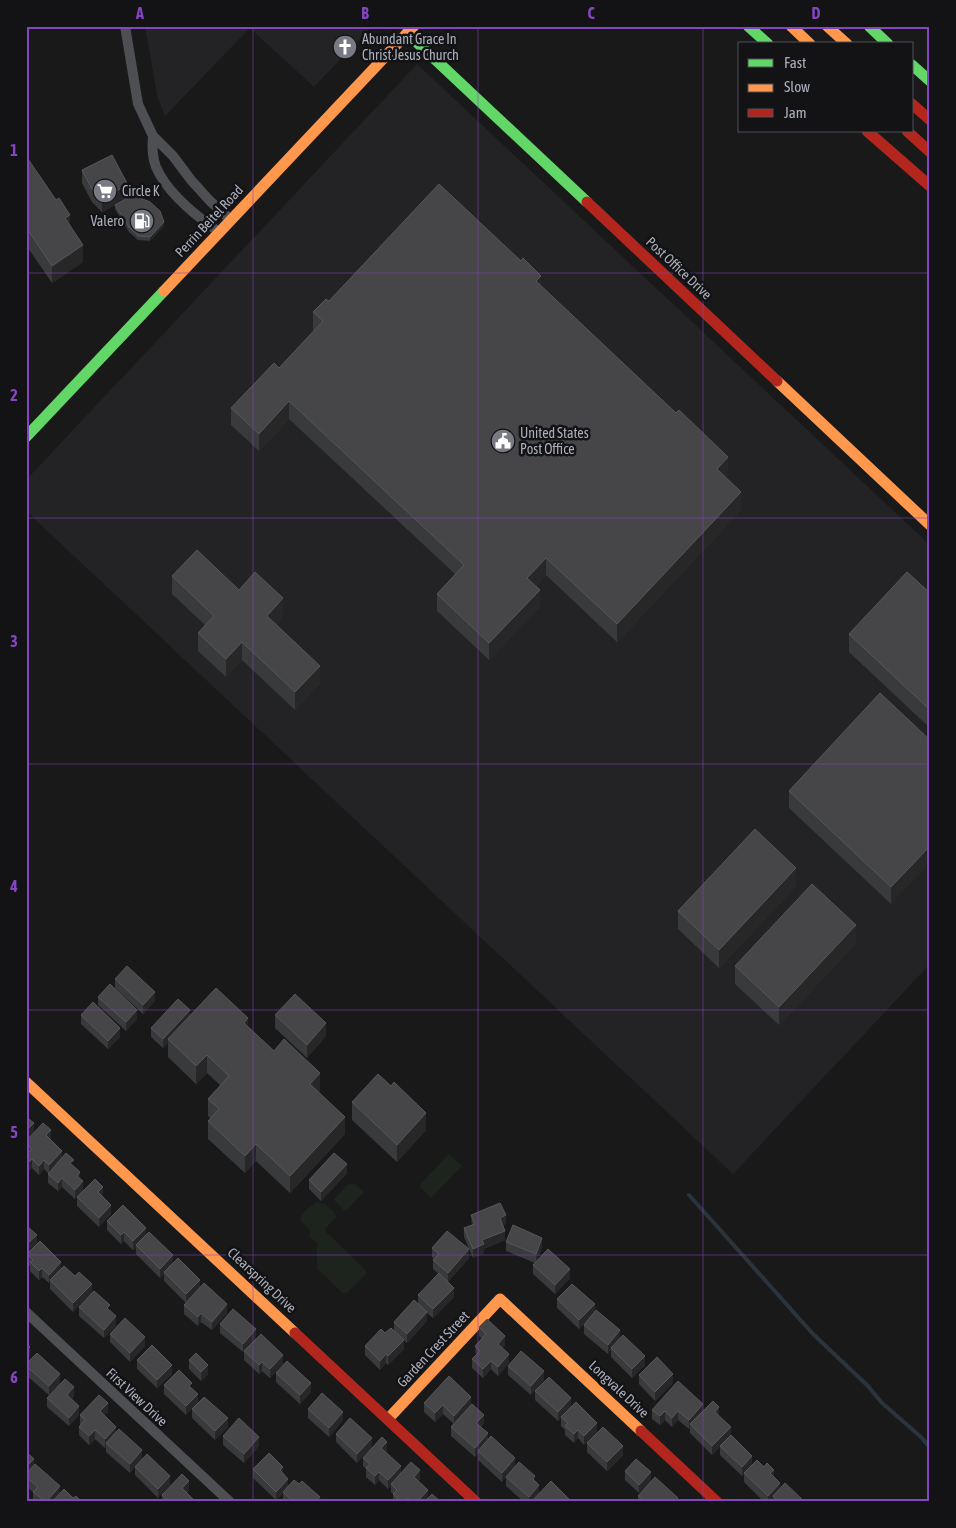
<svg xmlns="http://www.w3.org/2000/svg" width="956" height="1528" font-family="'Asap Condensed',sans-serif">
  <rect width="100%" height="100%" fill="#19191a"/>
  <g fill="#232326">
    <polygon points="145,26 372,26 314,87 250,28 165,116 157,95"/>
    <polygon points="417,64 930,545 930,964 733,1174 26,511 26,480"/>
  </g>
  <g fill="#1d241e">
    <polygon points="449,1154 462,1166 431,1198 419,1186"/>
    <polygon points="355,1184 364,1192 347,1210 344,1210 335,1201 335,1198 347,1185"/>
    <path d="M318,1202l7,2 10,9 1,4 -11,12 1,3 40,38v4l-19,19h-4l-26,-24v-26l-7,-6v-7l-10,-9c1,-9 10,-15 18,-19z"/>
  </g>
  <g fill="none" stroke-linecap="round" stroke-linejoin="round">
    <polyline stroke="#2b343c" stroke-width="4" points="689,1195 813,1334 868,1386 881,1402 922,1438 930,1448"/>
    <g stroke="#4d4f53" stroke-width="10">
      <polyline points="125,26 138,104 153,136 173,156 191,180 210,201 230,219"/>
      <path d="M153,136c-1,10 -1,21 3,31 11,26 40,49 63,65"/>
      <polyline points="26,1312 230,1502"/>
    </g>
    <g stroke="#63d668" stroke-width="11">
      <polyline points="748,26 768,44"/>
      <polyline points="869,26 888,44"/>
      <polyline points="407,33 587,202"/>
      <polyline points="912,65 930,81"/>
      <polyline points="26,437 164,291"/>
    </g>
    <g stroke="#ff974d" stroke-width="11">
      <polyline points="791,26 810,44"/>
      <polyline points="827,26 847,44"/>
      <polyline points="164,291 414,26"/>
      <polyline points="777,381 930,525"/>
      <polyline points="26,1082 295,1333"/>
      <polyline points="388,1419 500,1299 641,1431"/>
    </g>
    <g stroke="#b3261e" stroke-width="11">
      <polyline points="912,104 930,120"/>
      <polyline points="867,131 930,186"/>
      <polyline points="907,131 930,152"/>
      <polyline points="587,202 777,381"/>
      <polyline points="295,1333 476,1502"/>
      <polyline points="641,1431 717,1502"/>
    </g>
  </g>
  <g fill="#393a3c">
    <polygon points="26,156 70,226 83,262 52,283 26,245"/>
    <polygon points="82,170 128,198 164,226 150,241 138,240 129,232 115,209 115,205 121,202 102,212 92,202 82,183"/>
    <polygon points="541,287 728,475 725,478 741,510 617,642 546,575 536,586 540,607 489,660 437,611 437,594 455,574 289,419 259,451 231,425 231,408 279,368 314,331 313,330 313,312 329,301"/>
    <polygon points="172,576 239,590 283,616 276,624 320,683 295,710 242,660 226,677 198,651 198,633 205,625 172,594"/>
    <polygon points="930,593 930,728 849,652 849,634"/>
    <polygon points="930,740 891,904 789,808 789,791"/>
    <polygon points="796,886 719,968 678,929 678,911"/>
    <polygon points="856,943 779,1025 735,984 735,966"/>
    <polygon points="115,979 155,1001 143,1014 115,988"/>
    <polygon points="98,997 137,1019 126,1031 98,1005"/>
    <polygon points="81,1015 120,1037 108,1049 81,1024"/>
    <polygon points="275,1015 326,1036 307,1058 275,1028"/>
    <polygon points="190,1016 248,1027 274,1051 320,1090 318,1092 345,1134 290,1193 256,1161 245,1173 208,1139 208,1121 211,1119 208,1116 208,1099 220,1085 207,1073 196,1084 168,1057 168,1043 163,1048 151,1037 151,1028"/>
    <polygon points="352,1102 426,1130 397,1162 352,1120"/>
    <polygon points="51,1139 50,1140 62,1158 74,1166 80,1179 83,1190 75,1199 62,1187 58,1191 48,1183 48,1173 44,1169 39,1175 32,1168 26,1153 26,1141"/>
    <polygon points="347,1173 321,1201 309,1189 309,1180"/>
    <polygon points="103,1196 111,1214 99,1227 77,1206 77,1197"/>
    <polygon points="471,1215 506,1224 503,1225 505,1240 484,1249 484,1253 473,1258 464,1237 464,1228 472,1225"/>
    <polygon points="107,1221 146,1234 173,1262 227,1313 212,1330 201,1322 198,1326 184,1314 184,1305 186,1303 164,1281 164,1274 160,1278 136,1254 136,1248 133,1250 124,1241 121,1244 107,1230"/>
    <polygon points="506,1242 542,1247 536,1263 570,1278 555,1294 533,1274 533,1265 535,1263 506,1251"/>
    <polygon points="432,1248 469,1258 448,1282 454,1297 433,1318 427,1313 427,1321 407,1343 404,1340 404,1349 388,1365 386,1363 380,1370 365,1355 365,1346 385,1333 394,1331 394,1322 418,1304 418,1295 439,1274 433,1269 433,1260 434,1259 432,1257"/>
    <polygon points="27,1254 75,1276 73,1312 50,1289 50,1282 49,1283 42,1277 39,1280 30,1271 30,1266 27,1263"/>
    <polygon points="557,1299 595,1312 645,1365 632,1378 611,1357 611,1350 608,1354 584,1334 584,1325 587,1321 579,1329 557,1308"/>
    <polygon points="79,1307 110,1311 116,1325 104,1338 79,1316"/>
    <polygon points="220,1324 256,1338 243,1352 220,1333"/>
    <polygon points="479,1327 505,1345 502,1348 509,1363 498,1376 491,1369 483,1378 472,1368 472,1359 476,1356 475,1346 482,1339 479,1336"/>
    <polygon points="110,1334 145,1346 130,1362 110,1342"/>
    <polygon points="244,1351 283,1364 270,1378 262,1371 259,1374 244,1360"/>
    <polygon points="137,1360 172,1374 157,1388 137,1369"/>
    <polygon points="189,1360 208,1374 201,1381 189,1369"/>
    <polygon points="26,1364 60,1383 49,1395 26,1375"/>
    <polygon points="508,1366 544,1380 531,1395 508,1375"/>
    <polygon points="276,1373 311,1392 300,1404 276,1382"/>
    <polygon points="639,1375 673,1383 655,1401 639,1384"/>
    <polygon points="164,1385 192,1389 186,1415 164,1394"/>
    <polygon points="535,1391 571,1406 597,1432 584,1445 578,1438 574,1443 565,1435 565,1430 561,1426 561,1418 558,1421 535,1400"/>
    <polygon points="74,1396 72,1399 79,1415 69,1426 47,1407 47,1398"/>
    <polygon points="424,1403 471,1404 484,1423 481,1427 488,1440 515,1466 535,1481 539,1493 572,1502 524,1502 506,1486 506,1477 502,1482 478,1460 478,1453 475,1457 451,1436 451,1427 454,1424 443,1414 435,1422 424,1412"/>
    <polygon points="192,1409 228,1427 215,1440 192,1418"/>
    <polygon points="308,1409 343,1420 329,1437 308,1418"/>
    <polygon points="652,1410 703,1411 719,1416 731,1436 752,1465 774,1477 780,1488 805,1502 773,1502 773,1499 771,1502 764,1502 744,1482 744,1473 749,1468 742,1476 720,1455 720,1447 712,1455 690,1433 690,1427 689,1429 678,1420 672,1427 665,1420 660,1425 652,1419"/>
    <polygon points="108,1412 104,1415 116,1432 142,1459 170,1485 158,1498 135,1475 135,1467 130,1473 106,1452 106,1446 105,1448 95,1439 89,1445 79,1435 79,1427 80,1425 80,1415"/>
    <polygon points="336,1434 372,1447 357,1463 336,1442"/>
    <polygon points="223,1436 259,1446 244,1463 223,1445"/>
    <polygon points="587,1443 623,1455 607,1471 587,1452"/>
    <polygon points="387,1451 386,1452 401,1472 420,1479 418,1481 428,1498 441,1502 393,1502 393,1494 391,1492 391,1486 388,1489 379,1480 375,1485 366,1477 366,1469 363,1466 363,1458"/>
    <polygon points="26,1452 34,1465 60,1494 82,1502 35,1502 33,1500 33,1492 26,1486"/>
    <polygon points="253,1469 283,1474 288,1486 320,1502 284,1502 283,1501 283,1493 276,1500 253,1478"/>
    <polygon points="625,1471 651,1481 639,1493 625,1480"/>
    <polygon points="189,1490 187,1493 196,1502 162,1502 162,1495"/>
    <polygon points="638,1496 678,1502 638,1502"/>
  </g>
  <g fill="#272728">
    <polygon points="128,185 128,198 102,212 102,198"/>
    <polygon points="70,215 70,232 65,218"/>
    <polygon points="164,222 164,226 150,241 150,237"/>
    <polygon points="83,245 83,262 52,283 52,266"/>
    <polygon points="541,276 541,293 536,281"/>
    <polygon points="289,401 289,419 259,451 259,434"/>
    <polygon points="728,457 728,475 717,487 717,469"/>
    <polygon points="741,492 741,510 617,642 617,624"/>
    <polygon points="546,558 546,575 527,595 527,578"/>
    <polygon points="540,590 540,607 489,660 489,643"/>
    <polygon points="283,598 283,616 267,633 267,616"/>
    <polygon points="242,642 242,660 226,677 226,659"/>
    <polygon points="320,666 320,683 295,710 295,692"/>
    <polygon points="930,846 930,863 891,904 891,887"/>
    <polygon points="796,868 796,886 719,968 719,950"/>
    <polygon points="856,925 856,943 779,1025 779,1007"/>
    <polygon points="155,992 155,1001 143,1014 143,1005"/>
    <polygon points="137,1010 137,1019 126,1031 126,1022"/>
    <polygon points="190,1010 190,1019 168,1039 168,1043 163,1048 163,1039"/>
    <polygon points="248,1018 248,1036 244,1023"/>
    <polygon points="326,1023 326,1036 307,1058 307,1045"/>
    <polygon points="120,1028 120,1037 108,1049 108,1041"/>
    <polygon points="207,1055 207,1073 196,1084 196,1066"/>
    <polygon points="320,1073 320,1090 310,1101 310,1084"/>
    <polygon points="426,1113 426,1130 397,1162 397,1145"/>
    <polygon points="345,1117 345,1134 290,1193 290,1176"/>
    <polygon points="34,1123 34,1132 26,1140 26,1131"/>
    <polygon points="51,1130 51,1139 46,1144 46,1135"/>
    <polygon points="256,1144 256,1161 245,1173 245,1156"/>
    <polygon points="62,1151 62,1160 49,1174 49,1165"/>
    <polygon points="32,1159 32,1168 26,1174 26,1165"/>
    <polygon points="44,1160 44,1169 39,1175 39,1166"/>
    <polygon points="347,1164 347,1173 321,1201 321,1192"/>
    <polygon points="80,1172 80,1181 77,1176"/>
    <polygon points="62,1178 62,1187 58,1191 58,1183"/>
    <polygon points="83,1181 83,1190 75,1199 75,1190"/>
    <polygon points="103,1187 103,1196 98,1192"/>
    <polygon points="111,1205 111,1214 99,1227 99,1218"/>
    <polygon points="506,1215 506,1224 500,1227 500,1218"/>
    <polygon points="146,1228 146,1237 136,1245 136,1248 133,1250 133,1241"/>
    <polygon points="505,1231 505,1240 484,1249 484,1253 473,1258 473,1249 482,1240"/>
    <polygon points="124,1232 124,1241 121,1244 121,1235"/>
    <polygon points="37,1235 37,1244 26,1254 26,1245"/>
    <polygon points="542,1238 542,1247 536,1263 536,1254"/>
    <polygon points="469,1249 469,1258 448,1282 448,1273"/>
    <polygon points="173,1255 173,1264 164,1272 164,1274 160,1278 160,1269"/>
    <polygon points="61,1262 61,1271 50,1280 50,1282 49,1283 49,1275"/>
    <polygon points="42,1268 42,1277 39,1280 39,1271"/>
    <polygon points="570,1269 570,1278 555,1294 555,1285"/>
    <polygon points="200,1280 200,1289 186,1303 186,1294"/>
    <polygon points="92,1284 92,1293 73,1312 73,1303"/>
    <polygon points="454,1288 454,1297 433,1318 433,1309"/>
    <polygon points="227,1304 227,1313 212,1330 212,1322"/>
    <polygon points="595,1304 595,1313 579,1329 579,1320"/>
    <polygon points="427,1312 427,1321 407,1343 407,1334"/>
    <polygon points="201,1313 201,1322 198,1326 198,1317"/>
    <polygon points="116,1316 116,1325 104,1338 104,1330"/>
    <polygon points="256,1329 256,1338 243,1352 243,1344"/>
    <polygon points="620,1330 620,1339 611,1348 611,1350 608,1354 608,1345"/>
    <polygon points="505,1336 505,1345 498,1352 498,1344"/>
    <polygon points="145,1337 145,1346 130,1362 130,1353"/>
    <polygon points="404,1340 404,1349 388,1365 388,1356"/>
    <polygon points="30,1347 30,1356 26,1359 26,1351"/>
    <polygon points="386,1354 386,1363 380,1370 380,1361"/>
    <polygon points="509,1354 509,1363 498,1376 498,1367"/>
    <polygon points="283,1355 283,1364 270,1378 270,1369"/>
    <polygon points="645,1356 645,1365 632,1378 632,1369"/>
    <polygon points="491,1361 491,1369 483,1378 483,1369"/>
    <polygon points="262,1362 262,1371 259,1374 259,1365"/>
    <polygon points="172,1365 172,1374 157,1388 157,1380"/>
    <polygon points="208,1365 208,1374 201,1381 201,1372"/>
    <polygon points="544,1371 544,1380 531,1395 531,1386"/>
    <polygon points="60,1374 60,1383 49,1395 49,1386"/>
    <polygon points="673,1374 673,1383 655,1401 655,1392"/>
    <polygon points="311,1383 311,1392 300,1404 300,1395"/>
    <polygon points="74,1387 74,1396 67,1404 67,1395"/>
    <polygon points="198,1394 198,1403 186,1415 186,1406"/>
    <polygon points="471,1397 471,1406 454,1424 454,1416"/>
    <polygon points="571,1398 571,1407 558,1421 558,1412"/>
    <polygon points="108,1403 108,1412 100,1420 100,1411"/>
    <polygon points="703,1404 703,1412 690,1424 690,1427 689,1429 689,1420"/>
    <polygon points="443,1405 443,1414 435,1422 435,1413"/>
    <polygon points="79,1406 79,1415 69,1426 69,1418"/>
    <polygon points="719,1407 719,1416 715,1412"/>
    <polygon points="665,1411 665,1420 660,1425 660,1416"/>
    <polygon points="678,1411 678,1420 672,1427 672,1418"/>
    <polygon points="343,1412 343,1420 329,1437 329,1428"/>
    <polygon points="484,1415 484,1423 476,1432 476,1423"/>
    <polygon points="228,1418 228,1427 215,1440 215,1431"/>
    <polygon points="597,1423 597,1432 584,1445 584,1436"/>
    <polygon points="116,1427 116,1436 106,1443 106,1446 105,1448 105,1439"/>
    <polygon points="731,1427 731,1436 712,1455 712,1446"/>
    <polygon points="95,1430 95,1439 89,1445 89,1436"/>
    <polygon points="578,1430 578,1438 574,1443 574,1434"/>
    <polygon points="488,1433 488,1442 478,1451 478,1453 475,1457 475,1448"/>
    <polygon points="259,1437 259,1446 244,1463 244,1454"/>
    <polygon points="372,1438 372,1447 357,1463 357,1454"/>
    <polygon points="387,1442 387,1451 381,1457 381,1448"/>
    <polygon points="623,1446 623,1455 607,1471 607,1462"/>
    <polygon points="142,1450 142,1459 130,1473 130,1464"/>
    <polygon points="752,1456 752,1465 742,1476 742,1467"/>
    <polygon points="515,1458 515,1467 502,1482 502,1473"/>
    <polygon points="34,1459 34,1468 26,1476 26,1467"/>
    <polygon points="401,1466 401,1475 391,1484 391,1486 388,1489 388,1480"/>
    <polygon points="283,1467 283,1476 280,1470"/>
    <polygon points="420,1470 420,1479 414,1486 414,1477"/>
    <polygon points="774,1470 774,1478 770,1473"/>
    <polygon points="379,1472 379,1480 375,1485 375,1476"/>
    <polygon points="651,1472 651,1481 639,1493 639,1485"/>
    <polygon points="170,1476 170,1485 158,1498 158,1489"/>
    <polygon points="288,1479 288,1487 276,1500 276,1492"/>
    <polygon points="189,1481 189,1490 182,1497 182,1488"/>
    <polygon points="780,1483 780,1492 773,1496 773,1499 771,1502 768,1502 768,1496"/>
    <polygon points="539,1485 539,1493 532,1502 529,1502 529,1497"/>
    <polygon points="60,1486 60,1495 54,1502 46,1502"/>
    <polygon points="428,1490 428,1499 425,1502 417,1502"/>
  </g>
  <g fill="#464649" stroke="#55575b">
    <polygon points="112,155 128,185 102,198 92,189 82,170"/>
    <polygon points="26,156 56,200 59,198 70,215 65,218 83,245 52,266 26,227"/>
    <polygon points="439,184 521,261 523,258 541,276 536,281 676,413 679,410 728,457 717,469 741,492 617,624 546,558 527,578 540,590 489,643 437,594 464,565 289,401 259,434 231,408 274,363 279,368 323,321 313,312 326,299 329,301"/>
    <polygon points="133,195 150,202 160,211 164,222 150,237 138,236 129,227 115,205"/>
    <polygon points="197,550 239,590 255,572 283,598 267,616 320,666 295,692 242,642 226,659 198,633 214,616 172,576"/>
    <polygon points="907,572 930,593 930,710 849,634"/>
    <polygon points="880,693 930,740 930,846 891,887 789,791"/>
    <polygon points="755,829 796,868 719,950 678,911"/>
    <polygon points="812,884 856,925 779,1007 735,966"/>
    <polygon points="127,966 155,992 143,1005 115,979"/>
    <polygon points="110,984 137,1010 126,1022 98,997"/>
    <polygon points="216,988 248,1018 244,1023 274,1051 284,1039 320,1073 310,1084 345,1117 290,1176 256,1144 245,1156 208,1121 219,1109 208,1099 229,1076 207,1055 196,1066 168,1039"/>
    <polygon points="295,994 326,1023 307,1045 275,1015"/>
    <polygon points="178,999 190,1010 163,1039 151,1028"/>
    <polygon points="93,1002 120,1028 108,1041 81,1015"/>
    <polygon points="378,1074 391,1086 394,1082 426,1113 397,1145 352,1102"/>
    <polygon points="26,1117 34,1123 26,1131"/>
    <polygon points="43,1123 51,1130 46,1135 62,1151 49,1165 44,1160 39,1166 32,1159 26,1165 26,1155 32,1149 26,1144 26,1141"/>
    <polygon points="66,1153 74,1160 70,1163 80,1172 77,1176 83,1181 75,1190 62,1178 58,1183 48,1174"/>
    <polygon points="334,1153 347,1164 321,1192 309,1180"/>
    <polygon points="95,1179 103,1187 98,1192 111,1205 99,1218 77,1197"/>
    <polygon points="500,1203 506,1215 500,1218 505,1231 482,1240 484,1244 473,1249 464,1228 475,1224 471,1215"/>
    <polygon points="123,1205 146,1228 133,1241 124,1232 121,1235 107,1221"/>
    <polygon points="26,1225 37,1235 26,1245"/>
    <polygon points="513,1225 542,1238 536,1254 506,1242"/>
    <polygon points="447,1231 469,1249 448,1273 433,1260 439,1254 432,1248"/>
    <polygon points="149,1232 173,1255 160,1269 136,1245"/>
    <polygon points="40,1241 61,1262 49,1275 42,1268 39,1271 30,1262 33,1260 27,1254"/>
    <polygon points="548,1249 570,1269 555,1285 533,1265"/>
    <polygon points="178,1258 200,1280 186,1294 164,1272"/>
    <polygon points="64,1266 75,1276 79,1272 92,1284 73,1303 50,1280"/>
    <polygon points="439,1273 454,1288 433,1309 418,1295"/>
    <polygon points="204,1283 227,1304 212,1322 201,1313 198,1317 184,1305"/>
    <polygon points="572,1284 595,1304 579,1320 557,1299"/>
    <polygon points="94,1291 110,1305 107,1308 116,1316 104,1330 79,1307"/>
    <polygon points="414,1300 427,1312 407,1334 394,1322"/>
    <polygon points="233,1309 256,1329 243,1344 220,1324"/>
    <polygon points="596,1310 620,1330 608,1345 584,1325"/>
    <polygon points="125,1318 145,1337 130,1353 110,1334"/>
    <polygon points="487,1319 505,1336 498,1344 509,1354 498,1367 491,1361 483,1369 472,1359 480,1351 475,1346 486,1334 479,1327"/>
    <polygon points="391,1328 404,1340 388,1356 386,1354 380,1361 365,1346 381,1329 385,1333"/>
    <polygon points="261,1334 283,1355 270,1369 262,1362 259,1365 244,1351"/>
    <polygon points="623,1335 645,1356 632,1369 611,1348"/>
    <polygon points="26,1343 30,1347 26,1351"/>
    <polygon points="152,1345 172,1365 157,1380 137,1360"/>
    <polygon points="521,1351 544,1371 531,1386 508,1366"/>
    <polygon points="37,1353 60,1374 49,1386 26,1366 26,1364"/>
    <polygon points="196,1353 208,1365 201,1372 189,1360"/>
    <polygon points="657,1357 673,1374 655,1392 639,1375"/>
    <polygon points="287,1361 311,1383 300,1395 276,1373"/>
    <polygon points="179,1370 192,1383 189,1386 198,1394 186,1406 164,1385"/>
    <polygon points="449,1376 471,1397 454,1416 443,1405 435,1413 424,1403"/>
    <polygon points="549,1377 571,1398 558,1412 535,1391"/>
    <polygon points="65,1379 74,1387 67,1395 79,1406 69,1418 47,1398"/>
    <polygon points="678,1381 703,1404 689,1420 678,1411 672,1418 665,1411 660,1416 652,1410"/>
    <polygon points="322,1393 343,1412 329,1428 308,1409"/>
    <polygon points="99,1395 108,1403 100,1411 116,1427 105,1439 95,1430 89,1436 79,1427 85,1420 80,1415"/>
    <polygon points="204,1397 228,1418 215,1431 192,1409"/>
    <polygon points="713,1401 719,1407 715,1412 731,1427 712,1446 690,1424"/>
    <polygon points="576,1402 597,1423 584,1436 578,1430 574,1434 565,1426 568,1423 561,1417"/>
    <polygon points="472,1404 484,1415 476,1423 488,1433 475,1448 451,1427"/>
    <polygon points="239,1418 259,1437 244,1454 223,1436"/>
    <polygon points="350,1418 372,1438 357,1454 336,1434"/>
    <polygon points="603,1427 623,1446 607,1462 587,1443"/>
    <polygon points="119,1429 142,1450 130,1464 106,1443"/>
    <polygon points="731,1435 752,1456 742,1467 720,1446"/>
    <polygon points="491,1436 515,1458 502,1473 478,1451"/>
    <polygon points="382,1437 387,1442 381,1448 401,1466 388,1480 379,1472 375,1476 366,1468 370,1464 363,1458"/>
    <polygon points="26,1452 34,1459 26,1467"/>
    <polygon points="269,1453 283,1467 280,1470 288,1479 276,1492 253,1469"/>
    <polygon points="147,1454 170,1476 158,1489 135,1467"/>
    <polygon points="636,1459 651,1472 639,1485 625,1471"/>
    <polygon points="757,1460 764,1467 767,1463 774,1470 770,1473 780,1483 768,1496 744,1473"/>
    <polygon points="411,1462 420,1470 414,1477 428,1490 417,1502 411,1502 408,1498 404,1502 401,1502 393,1494 397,1490 391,1484"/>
    <polygon points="519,1462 535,1476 533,1479 539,1485 529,1497 506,1477"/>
    <polygon points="35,1464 60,1486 46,1502 33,1492 38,1487 26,1477 26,1474"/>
    <polygon points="182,1474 189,1481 182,1488 196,1502 169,1502 162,1495"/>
    <polygon points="655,1477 678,1498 675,1502 645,1502 638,1496"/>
    <polygon points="294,1480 299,1484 302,1481 320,1497 316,1502 294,1502 283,1492"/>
    <polygon points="551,1481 572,1502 531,1502"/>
    <polygon points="785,1483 805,1502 780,1502 773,1496"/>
    <polygon points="64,1489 73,1498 76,1496 82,1502 52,1502"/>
    <polygon points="432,1494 441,1502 424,1502"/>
  </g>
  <path fill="none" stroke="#8446be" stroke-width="1" stroke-opacity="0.55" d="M253,26v1476M478,26v1476M703,26v1476M26,273h904M26,518h904M26,764h904M26,1010h904M26,1255h904"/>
  <defs>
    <g id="church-disc" transform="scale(1.25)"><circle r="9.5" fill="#777a83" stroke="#131316"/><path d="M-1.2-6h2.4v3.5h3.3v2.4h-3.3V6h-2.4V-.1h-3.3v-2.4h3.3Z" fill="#fff"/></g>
    <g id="supermarket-disc" transform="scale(1.25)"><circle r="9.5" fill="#777a83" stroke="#131316"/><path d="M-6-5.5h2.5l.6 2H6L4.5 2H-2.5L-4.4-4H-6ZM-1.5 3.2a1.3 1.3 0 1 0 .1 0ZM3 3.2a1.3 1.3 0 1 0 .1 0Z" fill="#fff"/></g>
    <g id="fuel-disc" transform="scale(1.25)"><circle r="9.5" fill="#777a83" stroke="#131316"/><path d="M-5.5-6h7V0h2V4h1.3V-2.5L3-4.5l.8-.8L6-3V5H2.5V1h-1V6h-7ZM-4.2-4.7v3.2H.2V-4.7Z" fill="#fff"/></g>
    <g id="civic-disc" transform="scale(1.25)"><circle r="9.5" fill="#777a83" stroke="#131316"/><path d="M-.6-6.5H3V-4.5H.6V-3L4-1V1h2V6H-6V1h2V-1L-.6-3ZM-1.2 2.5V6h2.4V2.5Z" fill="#fff"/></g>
  </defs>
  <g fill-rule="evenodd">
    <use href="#church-disc" x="345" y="47"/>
    <use href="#supermarket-disc" x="105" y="191"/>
    <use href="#fuel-disc" x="142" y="221"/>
    <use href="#civic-disc" x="503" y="441"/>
  </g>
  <g text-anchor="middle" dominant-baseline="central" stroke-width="5" stroke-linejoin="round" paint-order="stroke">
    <g font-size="14" fill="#aaafbb" stroke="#131316" text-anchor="start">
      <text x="362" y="39">Abundant Grace In<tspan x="362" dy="16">Christ Jesus Church</tspan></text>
      <text x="122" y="191">Circle K</text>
      <text x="124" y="221" text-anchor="end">Valero</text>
      <text x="520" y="433">United States<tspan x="520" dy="16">Post Office</tspan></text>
    </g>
    <g font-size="14" fill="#aaafbb" stroke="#131316">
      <text transform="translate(209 221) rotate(-47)">Perrin Beitel Road</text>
      <text transform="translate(679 268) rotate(43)">Post Office Drive</text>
      <text transform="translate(262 1280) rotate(43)">Clearspring Drive</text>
      <text transform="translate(433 1349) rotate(-47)">Garden Crest Street</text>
      <text transform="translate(619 1389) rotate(43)">Longvale Drive</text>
      <text transform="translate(137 1397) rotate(43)">First View Drive</text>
    </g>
  </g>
  <rect width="956" height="1528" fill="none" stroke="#131316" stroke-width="55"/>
  <rect x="738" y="42" width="175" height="90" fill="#131316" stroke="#4f5158"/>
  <rect x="748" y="59" width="25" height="8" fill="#63d668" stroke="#4f5158"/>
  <text x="784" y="68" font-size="15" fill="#aaafbb">Fast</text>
  <rect x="748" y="84" width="25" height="8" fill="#ff974d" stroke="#4f5158"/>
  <text x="784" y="92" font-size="15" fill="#aaafbb">Slow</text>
  <rect x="748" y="109" width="25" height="8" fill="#b3261e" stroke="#4f5158"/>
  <text x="784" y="118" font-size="15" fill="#aaafbb">Jam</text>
  <rect x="28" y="28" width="900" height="1472" fill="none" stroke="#8446be" stroke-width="2"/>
  <g font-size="16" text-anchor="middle" font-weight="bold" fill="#8446be">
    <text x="140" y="19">A</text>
    <text x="365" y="19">B</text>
    <text x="591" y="19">C</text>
    <text x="816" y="19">D</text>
    <text x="14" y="156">1</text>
    <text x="14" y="401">2</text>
    <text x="14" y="647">3</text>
    <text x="14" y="892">4</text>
    <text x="14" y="1138">5</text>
    <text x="14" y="1383">6</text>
  </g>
</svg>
